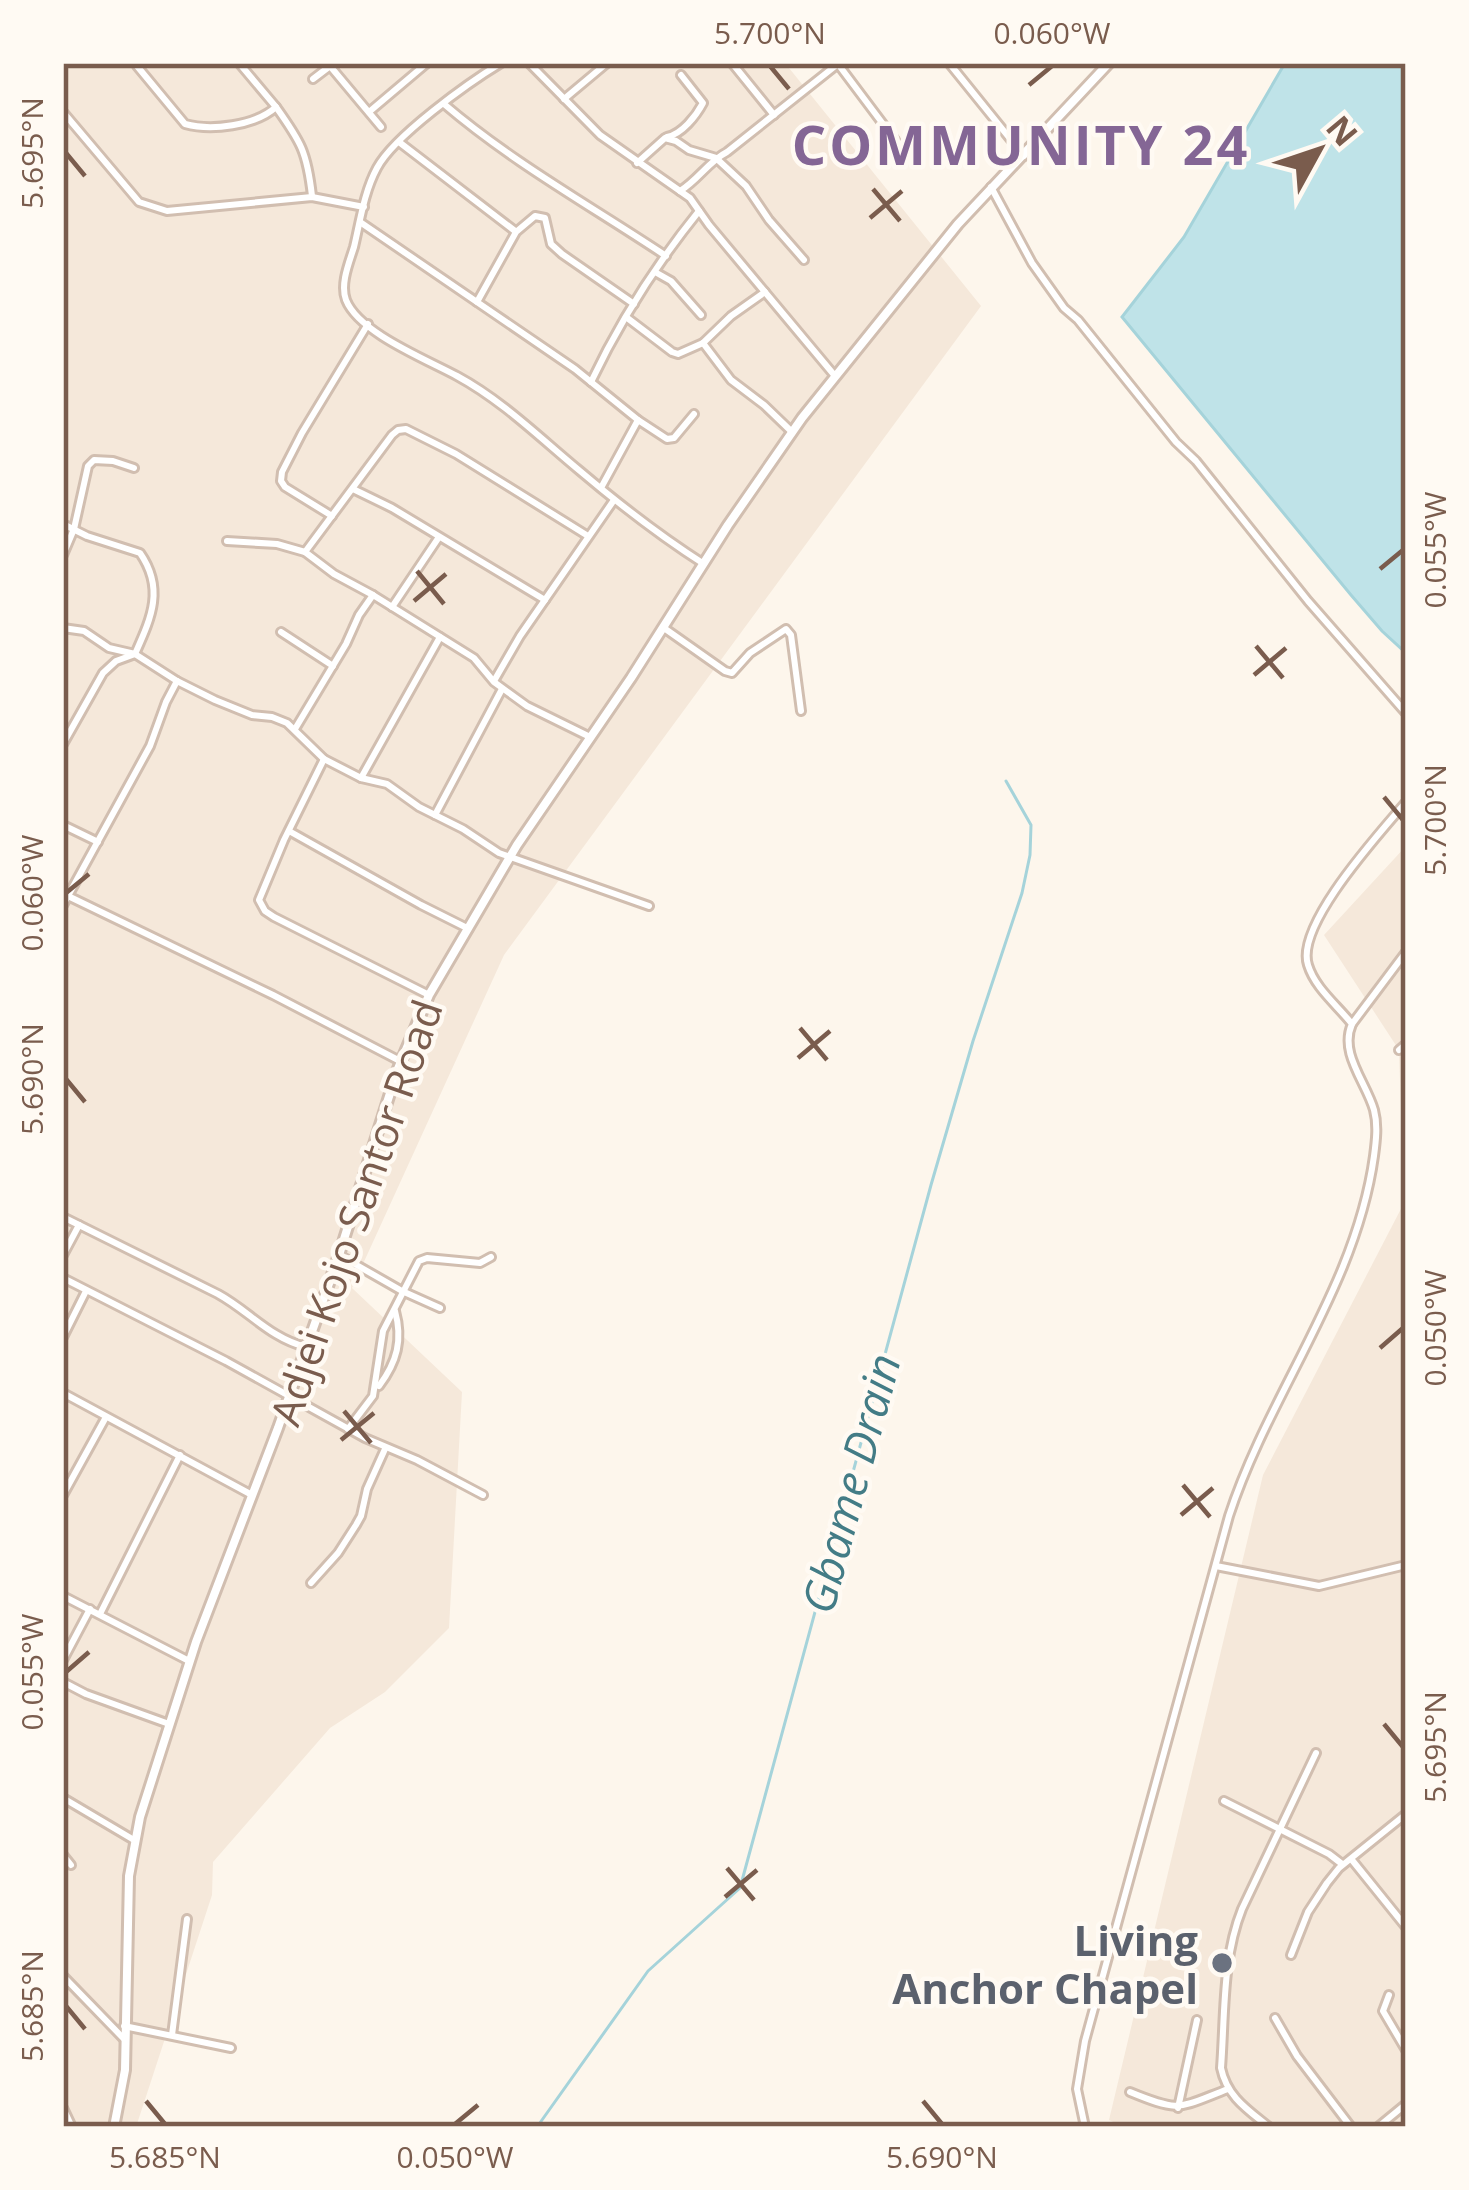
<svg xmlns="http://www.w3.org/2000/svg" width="1469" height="2190" font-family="'Open Sans',sans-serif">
  <rect width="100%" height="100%" fill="#fdf6ec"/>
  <g fill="#f5e8da">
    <polygon points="63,63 785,63 981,306 504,955 352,1288 462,1392 449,1628 385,1692 330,1728 213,1862 212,1895 136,2127 63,2127"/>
    <polygon points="1406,846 1406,2127 1124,2127 1109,2120 1263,1475 1404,1203 1399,1050 1324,935"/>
  </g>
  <polygon fill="#bfe3e8" stroke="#a5d3da" stroke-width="3" points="1285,63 1406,63 1406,653 1382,631 1351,595 1122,317 1184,237"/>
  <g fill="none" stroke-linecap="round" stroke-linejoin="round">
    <polyline stroke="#a5d3da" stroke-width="3" points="537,2127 648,1971 740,1888 931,1185 973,1041 1022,893 1030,855 1031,825 1006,781"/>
    <g stroke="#d1beb0" stroke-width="12">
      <g id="minor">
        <path d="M501,63c-33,20 -107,73 -124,105 -13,24 -17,54 -23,79 -5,16 -14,37 -8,53 13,33 82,60 111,76 46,25 83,62 123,95 39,33 80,65 124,93"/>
        <polyline points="529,63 600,135 690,198 709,225 835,376"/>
        <polyline points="732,63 774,115"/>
        <polyline points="949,63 1024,156"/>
        <polyline points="838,64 895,140"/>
        <path d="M137,66l48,58c26,7 70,2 91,-17l-37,-44"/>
        <polyline points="330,66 381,127"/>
        <polyline points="313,79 334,63"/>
        <polyline points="564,99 607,63"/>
        <path d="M444,104c69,59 147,102 222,152"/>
        <path d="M276,107c25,35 31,45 36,89"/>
        <polyline points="63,112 139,202 167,211 312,197 364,207"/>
        <polyline points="369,112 427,63"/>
        <path d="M667,137c15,-3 29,-21 36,-34l-22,-28"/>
        <polyline points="399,142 515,231"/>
        <polyline points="637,163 665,138 676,141 689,150 716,158 746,186 769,220 804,260"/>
        <polyline points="991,187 1032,263 1064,308 1078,320 1176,442 1196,461 1308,601 1406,713"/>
        <path d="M680,191c18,-11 29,-30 47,-39l112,-89"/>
        <polyline points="360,222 575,369 638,420 602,486"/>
        <polyline points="655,272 671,281 701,315"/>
        <polyline points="477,302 516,232 535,216 545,218 551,244 562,254 634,304"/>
        <polyline points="626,317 672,352 678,354 703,343 731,380 764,405 792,432"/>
        <polyline points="703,343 731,316 765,292"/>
        <path d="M591,382c29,-61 66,-119 108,-171"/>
        <polyline points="638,420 667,439 674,438 694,414"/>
        <polyline points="353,489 392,508 545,600"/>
        <polyline points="332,516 285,487 281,481 282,472 302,433 368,324"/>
        <path d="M63,524l24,12 53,17c25,36 11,65 -5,101l-19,7 -13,12 -40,71"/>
        <polyline points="227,541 277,544 305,552 334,574 373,595 474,658 494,682 527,706 590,737"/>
        <polyline points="305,552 392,435 398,430 406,429 456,454 588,536"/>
        <polyline points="63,555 74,529 88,466 94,460 113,461 134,468"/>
        <polyline points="392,607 439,537"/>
        <polyline points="63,628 84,631 109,648 135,654 177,681 215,700 252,715 272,717 287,723 324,759 361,778 387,784 419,807 463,829 499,853 649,906"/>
        <polyline points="664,628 725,671 732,673 750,653 786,629 791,635 801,711"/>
        <polyline points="281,632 333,666"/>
        <polyline points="494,681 520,636 614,500"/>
        <polyline points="295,729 346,644 359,615 373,595"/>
        <polyline points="324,759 284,840 259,900 265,911 274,917 429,995"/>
        <polyline points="361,778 440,637"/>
        <polyline points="435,815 502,689"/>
        <polyline points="63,825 98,842"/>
        <polyline points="289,831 421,905 467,928"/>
        <polyline points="68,896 273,995 400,1061"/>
        <polyline points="63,905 150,746 166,702 177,681"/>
        <polyline points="1352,1024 1406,952"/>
        <polyline points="1399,1050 1406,1044"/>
        <path d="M63,1217l155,77c31,17 52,44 88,53"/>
        <polyline points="63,1255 79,1225"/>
        <polyline points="339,1255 402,1291 440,1308"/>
        <polyline points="63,1278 226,1361 365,1438 417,1460 483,1495"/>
        <polyline points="63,1337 86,1291"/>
        <path d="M379,1386c18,-24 24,-46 16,-75"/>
        <polyline points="63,1393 252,1495"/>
        <polyline points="348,1429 373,1396 383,1331 419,1261 427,1258 480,1263 491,1257"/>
        <polyline points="63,1495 106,1417"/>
        <polyline points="1216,1566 1319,1586 1406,1565"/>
        <polyline points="311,1583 338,1553 356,1525 361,1516 367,1489 385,1449"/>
        <polyline points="63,1596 189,1661"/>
        <polyline points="100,1614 180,1455"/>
        <polyline points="63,1660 90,1609"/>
        <polyline points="63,1682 86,1694 169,1724"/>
        <polyline points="63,1798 134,1840"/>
        <polyline points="1224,1801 1329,1854 1342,1864"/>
        <polyline points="63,1855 71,1865"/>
        <polyline points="1352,1860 1406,1927"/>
        <polyline points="1291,1955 1308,1912 1327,1883 1339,1868 1406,1814"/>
        <polyline points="63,1976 125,2040"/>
        <polyline points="1389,1995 1383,2011 1406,2050"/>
        <polyline points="1275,2018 1297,2056 1351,2127"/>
        <polyline points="124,2026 231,2048"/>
        <polyline points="172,2035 187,1919"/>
        <path d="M1130,2092c51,21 48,16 98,-3"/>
        <polyline points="63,2108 72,2127"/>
        <polyline points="1178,2108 1197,2020"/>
        <path d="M1085,2127l-8,-38 8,-48 144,-525c40,-123 127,-229 145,-360 2,-15 4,-31 0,-46 -8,-28 -35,-57 -22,-86 -15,-19 -37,-36 -44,-59 -13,-40 72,-132 98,-163"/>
        <path d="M1269,2127c-21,-17 -42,-30 -48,-59 4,-53 1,-109 21,-159l74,-156"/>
        <polyline points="1378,2127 1406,2104"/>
      </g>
    </g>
    <g stroke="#d1beb0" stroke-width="14">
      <polyline id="tertiary" points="114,2127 125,2070 129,1876 140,1817 196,1642 278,1428 339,1255 397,1071 429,995 517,845 631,678 728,525 802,418 958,224 1109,63"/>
    </g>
    <use href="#minor" stroke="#fff" stroke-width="6"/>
    <use href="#tertiary" stroke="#fff" stroke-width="8"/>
  </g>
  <path fill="none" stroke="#7a5c4d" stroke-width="4.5" d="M770,66l19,23M1029,85l23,-19M66,153l19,23M873,189l27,32M870,218l32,-27M1380,569l23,-19M417,571l27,33M414,601l32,-27M1256,646l27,32M1254,675l32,-27M1384,797l19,23M66,893l23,-19M800,1028l27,32M798,1058l32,-27M66,1079l19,23M1380,1348l23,-20M344,1411l27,32M341,1440l33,-27M1183,1485l27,32M1181,1515l32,-27M66,1672l23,-20M1384,1724l19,23M727,1868l27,32M725,1897l32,-27M66,2006l19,23M146,2101l19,23M923,2101l19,23M455,2124l23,-19"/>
  <circle fill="#6b7280" stroke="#fffaf3" stroke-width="4.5" cx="1222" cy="1963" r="12"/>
  <g text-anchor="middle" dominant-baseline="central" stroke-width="9" stroke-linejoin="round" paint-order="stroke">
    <g font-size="42" fill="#7a5c4d" stroke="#fffaf3">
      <text transform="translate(355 1212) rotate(-71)">Adjei Kojo Santor Road</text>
    </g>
    <g font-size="42" font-weight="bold" fill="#5b616d" stroke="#fffaf3" text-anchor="end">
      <text x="1198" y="1939">Living<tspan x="1198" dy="48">Anchor Chapel</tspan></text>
    </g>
    <g font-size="45" font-style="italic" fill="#437c86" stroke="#fffaf3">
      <text transform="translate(850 1483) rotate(-75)">Gbame Drain</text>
    </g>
    <g font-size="54" font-weight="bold" letter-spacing="3" fill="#846695" stroke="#fffaf3">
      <text x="1021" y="144">COMMUNITY 24</text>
    </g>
  </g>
  <rect width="1469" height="2190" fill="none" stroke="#fffaf3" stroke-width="132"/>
  <g transform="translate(1319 150) rotate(50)" stroke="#fffaf3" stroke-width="9" paint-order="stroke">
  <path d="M0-9L21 45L0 30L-21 45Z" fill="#7a5c4d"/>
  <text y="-18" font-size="33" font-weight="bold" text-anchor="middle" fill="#7a5c4d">N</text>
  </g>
  <rect x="66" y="66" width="1337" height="2058" fill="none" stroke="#7a5c4d" stroke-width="4.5"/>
  <g font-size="30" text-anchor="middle" fill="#7a5c4d">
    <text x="770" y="44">5.700°N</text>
    <text x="1052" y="44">0.060°W</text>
    <text transform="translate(33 153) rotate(-90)" y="10">5.695°N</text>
    <text transform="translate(1436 550) rotate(-90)" y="10">0.055°W</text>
    <text transform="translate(1436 820) rotate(-90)" y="10">5.700°N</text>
    <text transform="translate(33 893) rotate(-90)" y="10">0.060°W</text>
    <text transform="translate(33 1079) rotate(-90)" y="10">5.690°N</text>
    <text transform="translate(1436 1328) rotate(-90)" y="10">0.050°W</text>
    <text transform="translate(33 1672) rotate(-90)" y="10">0.055°W</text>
    <text transform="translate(1436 1747) rotate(-90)" y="10">5.695°N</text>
    <text transform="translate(33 2006) rotate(-90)" y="10">5.685°N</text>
    <text x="165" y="2168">5.685°N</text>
    <text x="455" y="2168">0.050°W</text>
    <text x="942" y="2168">5.690°N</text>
  </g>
</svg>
